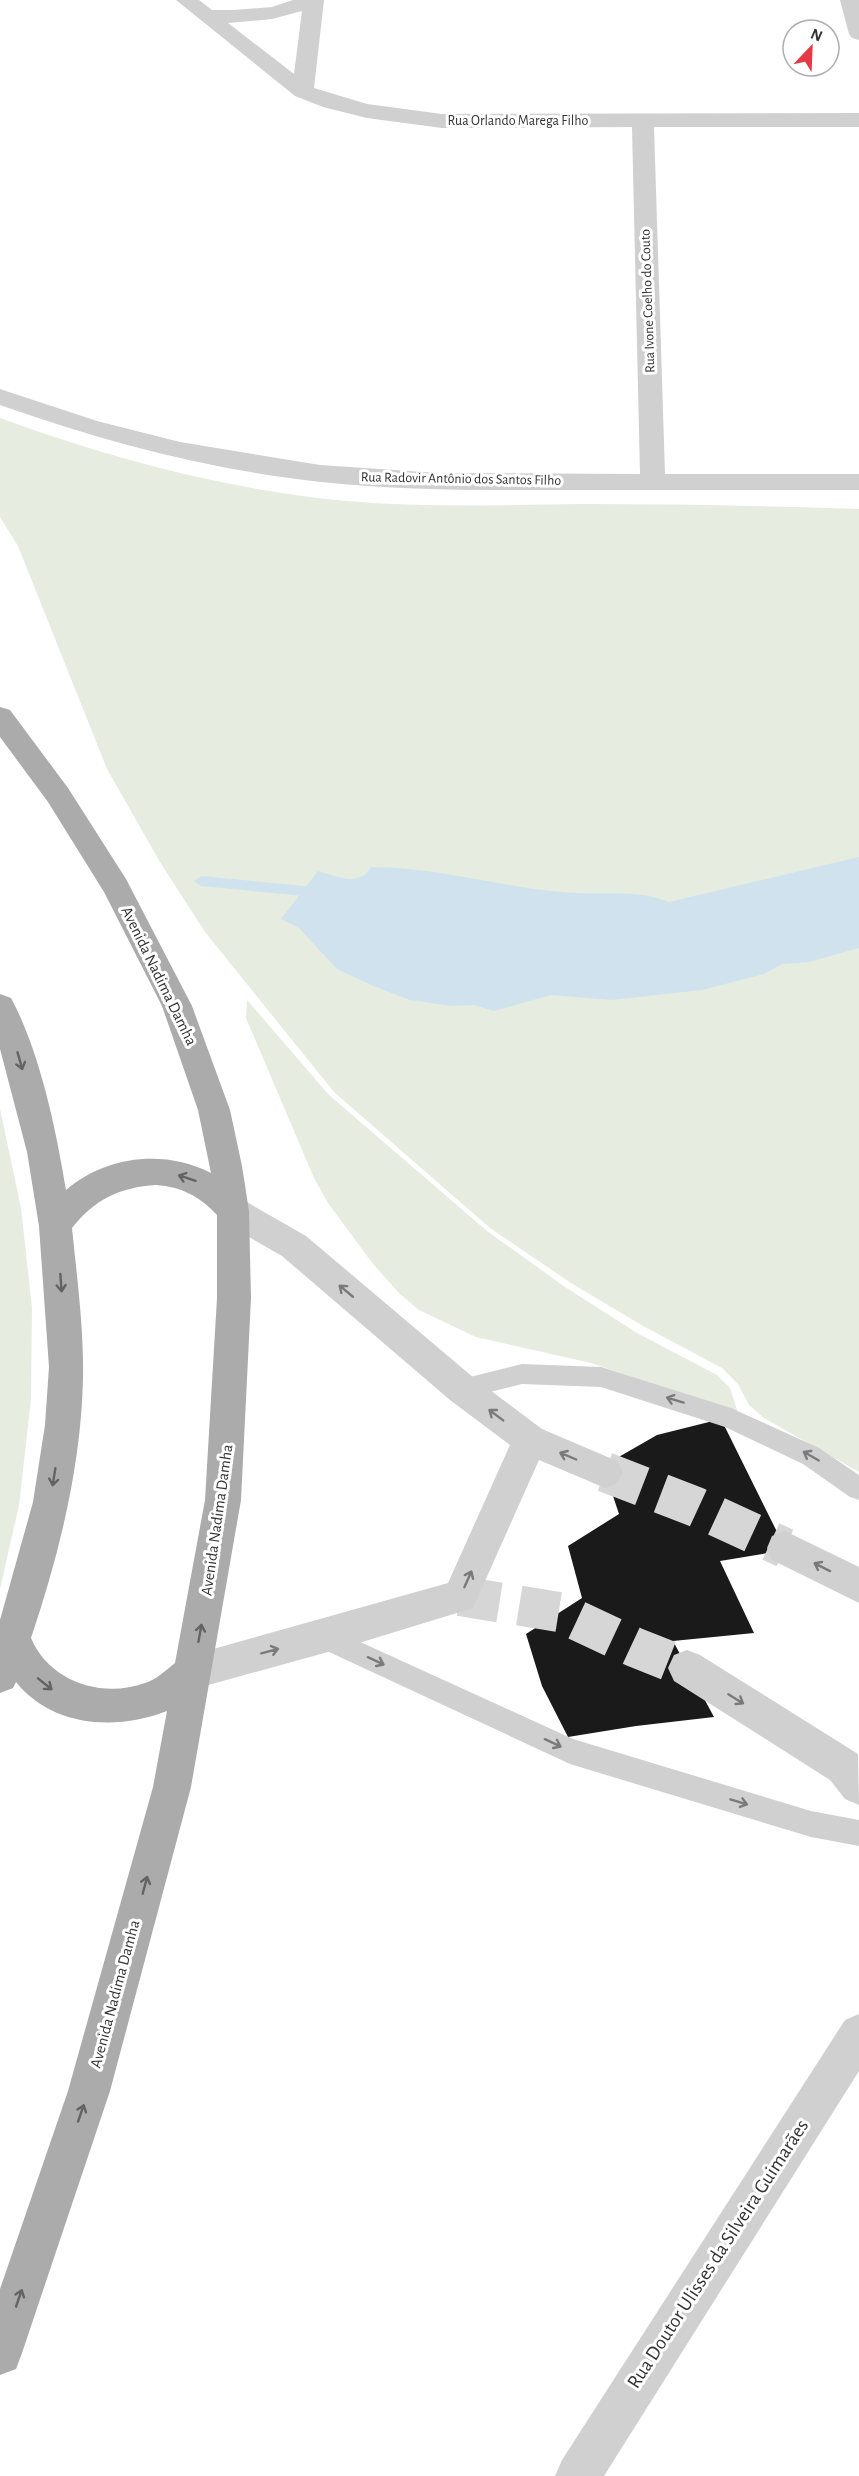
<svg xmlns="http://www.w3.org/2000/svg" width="859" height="2476" font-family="'Alegreya Sans',sans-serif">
  <rect width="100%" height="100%" fill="#fff"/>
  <g fill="#e6ecdf">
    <path d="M0,418c112,41 228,72 347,83 78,7 158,4 236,3 92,0 184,2 276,5v963l-95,-54 -15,-13 -11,-21 -16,-16 -79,-42 -72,-43 -81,-55 -156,-136 -129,-160 -45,-70 -53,-93 -89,-223 -18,-29z"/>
    <polygon points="247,1000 329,1095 487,1231 565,1287 637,1333 717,1375 730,1388 738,1413 591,1363 476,1337 419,1310 399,1293 373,1264 328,1203 314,1178 246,1018"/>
    <polygon points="0,1109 21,1208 32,1308 31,1399 19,1505 0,1589"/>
  </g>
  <path fill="#cfe2ee" d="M859,857v91l-50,14 -27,2 -18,10 -62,16 -91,10 -60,-5 -57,16 -20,-6 -22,1 -42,-6 -39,-15 -34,-16 -38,-41 -18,-9 37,-48c18,5 42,17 53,-4 64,0 126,19 190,25 35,4 75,-4 108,10z"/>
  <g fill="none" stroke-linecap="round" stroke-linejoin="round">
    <polygon fill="#cfe2ee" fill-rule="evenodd" points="201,876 304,886 327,892 329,896 322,901 304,896 201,886 194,881"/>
  </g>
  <polygon fill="#1a1a1a" points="721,1419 786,1550 720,1561 754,1633 673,1641 714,1717 636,1726 568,1737 542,1686 526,1634 582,1598 568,1546 619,1514 603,1466 657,1435"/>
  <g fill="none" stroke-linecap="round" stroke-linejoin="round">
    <g stroke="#d6d6d6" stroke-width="40" stroke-dasharray="40 20" stroke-linecap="butt">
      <polyline points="605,1472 696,1507 785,1548"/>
      <polyline points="460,1596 559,1612 634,1647 687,1668"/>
    </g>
    <g fill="#d0d0d0" fill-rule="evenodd">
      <polygon points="522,1364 601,1367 731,1408 819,1448 859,1475 859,1500 850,1497 803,1464 725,1427 601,1387 522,1384 462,1399 454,1396 450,1389 454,1382 462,1379"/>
      <polygon points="323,1625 573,1739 811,1811 859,1820 859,1846 811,1837 570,1764 314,1645 310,1637 314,1629"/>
    </g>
    <g fill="#d0d0d0" fill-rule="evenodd">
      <path d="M176,0h23l13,10h21l39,-3 21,-7h31l-10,88 53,16 75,10 417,-1v14h-205l11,347h194v16c-95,0 -190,0 -285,0 -85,0 -169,1 -253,-8 -110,-12 -217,-40 -321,-77v-16l97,32 83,21 140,23 119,8 201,1 -8,-347 -190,1 -75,-10 -44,-11 -28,-11zM302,11l-8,63 -66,-51 44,-4z"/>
      <polygon points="840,0 859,0 859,40 852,38 849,34"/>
      <polygon points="233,1197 245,1201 306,1236 474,1378 542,1429 617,1461 623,1472 617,1483 605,1488 539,1460 473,1608 346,1647 194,1689 181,1684 175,1671 181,1658 448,1583 510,1445 450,1400 282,1256 221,1221 217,1211 221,1201"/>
      <polygon points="785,1531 859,1567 859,1603 772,1560 767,1548 772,1536"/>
      <polygon points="687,1650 700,1655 858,1754 859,1805 845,1799 830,1780 674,1681 668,1668 674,1655"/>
      <polygon points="859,2014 859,2071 604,2476 555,2476 562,2460 845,2020"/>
    </g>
    <path fill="#ababab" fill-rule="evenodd" d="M0,707l10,3 58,78 58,91 66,127 38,104 12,56 7,45 2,87 -10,202 -50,287 -81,304 -88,262 -6,16 -16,6v-86l68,-198 85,-304 14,-76c-51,20 -115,16 -151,-29l-3,6 -13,5v-73l33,-118 12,-77 4,-58 -10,-141 -12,-74 -27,-103v-55l11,4c29,54 45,131 55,192 40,-34 98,-41 145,-17l-13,-63 -36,-104 -58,-114 -56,-90 -48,-65zM156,1185c26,2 43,11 61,30v83l-12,202 -30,163c-9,7 -19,17 -30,20 -44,16 -96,-2 -114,-45 28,-83 50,-171 52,-259 1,-50 -6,-101 -11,-151 22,-28 48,-41 84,-43z"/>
  </g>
  <defs><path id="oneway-shaft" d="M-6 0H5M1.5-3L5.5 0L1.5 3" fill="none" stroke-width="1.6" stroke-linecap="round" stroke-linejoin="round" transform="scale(1.5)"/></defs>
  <g stroke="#636363">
    <use href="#oneway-shaft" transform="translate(20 1061) rotate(74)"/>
    <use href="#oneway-shaft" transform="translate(187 1178) rotate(-162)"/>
    <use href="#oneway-shaft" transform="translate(61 1283) rotate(86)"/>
    <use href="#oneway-shaft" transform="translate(54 1477) rotate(99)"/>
    <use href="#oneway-shaft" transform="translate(200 1633) rotate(-80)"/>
    <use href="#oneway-shaft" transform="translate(45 1684) rotate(39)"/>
    <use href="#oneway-shaft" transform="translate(145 1885) rotate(-75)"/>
    <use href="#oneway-shaft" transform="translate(81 2113) rotate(-71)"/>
    <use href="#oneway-shaft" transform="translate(19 2298) rotate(-71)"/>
  </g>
  <g stroke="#7a7a7a">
    <use href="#oneway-shaft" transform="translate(346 1291) rotate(-140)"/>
    <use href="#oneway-shaft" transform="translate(675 1400) rotate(-163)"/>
    <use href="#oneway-shaft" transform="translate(496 1415) rotate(-143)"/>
    <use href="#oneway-shaft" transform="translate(568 1456) rotate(-157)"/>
    <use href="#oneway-shaft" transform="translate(811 1456) rotate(-150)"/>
    <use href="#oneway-shaft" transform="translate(822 1567) rotate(-153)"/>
    <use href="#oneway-shaft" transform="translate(468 1579) rotate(-66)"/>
    <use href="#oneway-shaft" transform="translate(270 1651) rotate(-15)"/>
    <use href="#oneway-shaft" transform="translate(376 1661) rotate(25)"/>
    <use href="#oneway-shaft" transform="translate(736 1699) rotate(32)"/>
    <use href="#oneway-shaft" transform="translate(553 1743) rotate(25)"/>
    <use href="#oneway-shaft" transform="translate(739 1802) rotate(17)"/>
  </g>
  <g text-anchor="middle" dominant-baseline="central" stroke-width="6" stroke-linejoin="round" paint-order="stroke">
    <g font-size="14" fill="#333" stroke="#fff">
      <text x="518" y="121">Rua Orlando Marega Filho</text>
      <text transform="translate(648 301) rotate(-92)">Rua Ivone Coelho do Couto</text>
      <text transform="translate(461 479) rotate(1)">Rua Radovir Antônio dos Santos Filho</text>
    </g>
    <g font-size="16" fill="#333" stroke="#fff">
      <text transform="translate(159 976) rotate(64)">Avenida Nadima Damha</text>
      <text transform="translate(217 1520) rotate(-82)">Avenida Nadima Damha</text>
      <text transform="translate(115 1994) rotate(-75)">Avenida Nadima Damha</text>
    </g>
    <g font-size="20" fill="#333" stroke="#fff">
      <text transform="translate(718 2254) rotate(-57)">Rua Doutor Ulisses da Silveira Guimarães</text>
    </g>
  </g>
  <g transform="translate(811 48) rotate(23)"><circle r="28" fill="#ffffff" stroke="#adadad" stroke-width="1.5"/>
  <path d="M0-4.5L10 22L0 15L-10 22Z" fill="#e63946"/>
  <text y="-9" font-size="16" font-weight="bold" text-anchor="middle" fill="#333333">N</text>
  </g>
</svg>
